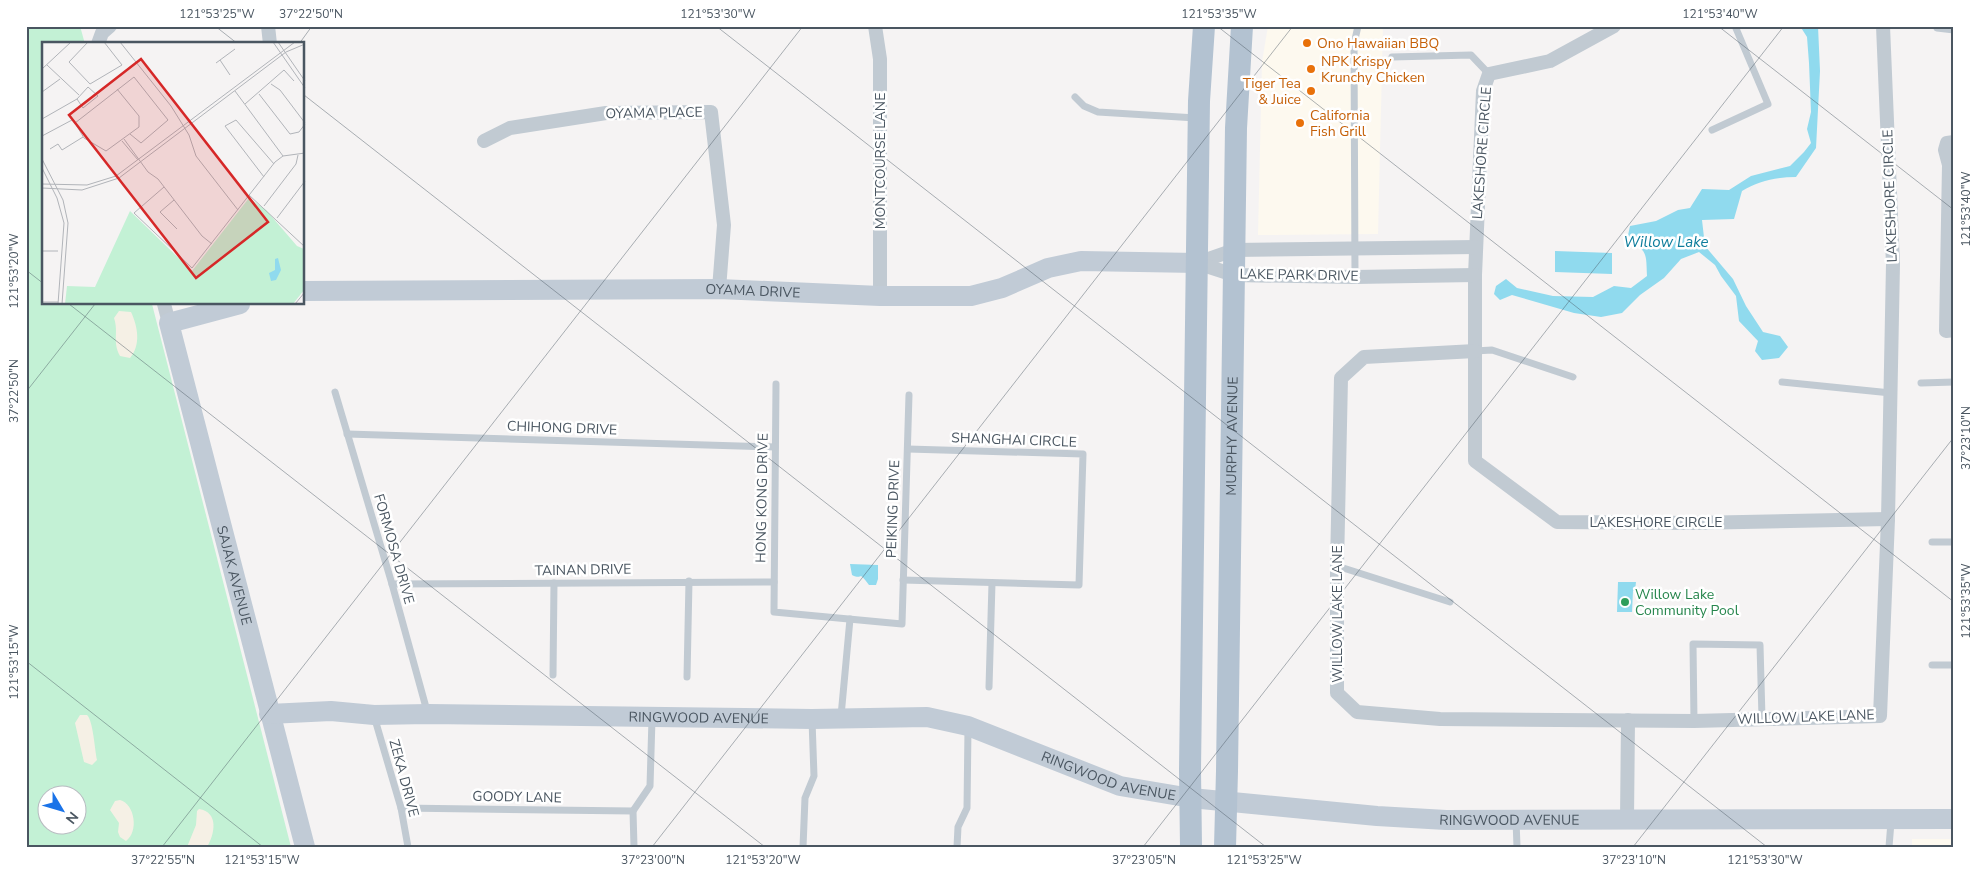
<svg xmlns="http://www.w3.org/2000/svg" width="1980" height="873" font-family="'Nunito Sans',sans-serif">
  <rect width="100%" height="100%" fill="#f5f3f3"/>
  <g fill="#fdf9ef">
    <polygon points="1268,26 1383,26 1378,234 1258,235 1262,62"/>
    <rect x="1912" y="839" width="42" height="8"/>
  </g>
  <path fill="#c3f1d5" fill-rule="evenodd" d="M26,26h54l5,18h-41v260h108l139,543h-265zM48,796h30v30h-30z"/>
  <g fill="#f5f0e5">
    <path d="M119,311l12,1c7,15 10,33 -1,46l-10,-2c-8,-15 -1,-23 -6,-38z"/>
    <path d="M80,715h7c6,5 8,36 10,45l-5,5 -8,-3 -9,-39z"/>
    <path d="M120,800c15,4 19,32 6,41l-6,-4 -2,-5 1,-9 -9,-13 5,-9z"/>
    <path d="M199,809c20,3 16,25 8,38h-20l9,-22 1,-14z"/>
  </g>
  <g fill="#90daee">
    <path d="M1800,26h18l2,45 -4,77 -20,29c-20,0 -38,4 -54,14l-8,28 -32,1 3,26 28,33 13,27 17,26 17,4 8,11 -9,11 -17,2 -7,-9 3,-10 -19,-20 -3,-25 -15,-20 -6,-11 -16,-13 -18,7 -17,19 -24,17 -18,18 -21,4 -27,-4 -62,-18 -12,5 -6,-6 2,-8 10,-7 11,9 36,8 40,1 21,-11 17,2 16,-12c-1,-22 1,-26 -20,-36l3,-14 26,-5 22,-11 12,-2 12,-19 27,1 22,-14 39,-10 14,-14 7,-9 -4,-14 4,-17 -2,-49 -2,-26z"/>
    <polygon points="1555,251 1612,253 1612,274 1555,272"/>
    <path d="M850,564l28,1v14l-2,6h-7c-12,-16 -5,-4 -17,-10z"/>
    <polygon points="1618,582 1636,582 1635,591 1633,591 1632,612 1617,612"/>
  </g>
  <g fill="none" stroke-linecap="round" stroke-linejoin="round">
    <g stroke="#c1cad2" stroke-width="7">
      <polyline points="1937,28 1954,30"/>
      <polyline points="1392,57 1471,55 1489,74"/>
      <polyline points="1075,97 1084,106 1098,112 1196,118"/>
      <polyline points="1712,130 1768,104 1735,26"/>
      <polyline points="1355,277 1354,44 1358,26"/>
      <polyline points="1475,351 1492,350 1573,377"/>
      <polyline points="1782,382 1891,393"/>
      <polyline points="1921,383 1954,382"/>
      <polyline points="776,384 774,612 902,624 909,395"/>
      <polyline points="335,392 392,584 427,711"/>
      <polyline points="347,434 775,447"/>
      <polyline points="1932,542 1954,542"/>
      <polyline points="1337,566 1450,602"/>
      <polyline points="903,580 1079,585 1083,454 908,449"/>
      <polyline points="392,584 774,582"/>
      <polyline points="1932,665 1954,665"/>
      <polyline points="553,675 554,583"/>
      <polyline points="687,677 689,581"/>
      <polyline points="989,687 992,583"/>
      <polyline points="374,716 401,808 408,847"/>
      <polyline points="841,716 850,619"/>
      <polyline points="1694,721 1693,644 1760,645 1762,718"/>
      <polyline points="401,808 633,811"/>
      <polyline points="1516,820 1517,847"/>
      <polyline points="634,847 633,811 650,786 652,719"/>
      <polyline points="803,847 805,798 814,776 812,720"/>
      <polyline points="957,847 958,827 967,808 968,729"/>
      <polyline points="1889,847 1891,822"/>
    </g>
    <g stroke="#c1cad2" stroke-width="14">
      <polyline points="268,26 270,44"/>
      <polyline points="875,26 880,59 880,296"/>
      <polyline points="1614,26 1550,61 1489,74 1483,91 1475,275 1475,461 1557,522 1693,523 1888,519"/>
      <polyline points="98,44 102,33 110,26"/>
      <polyline points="484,141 510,128 606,113 711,112 724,225 719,289"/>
      <polyline points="1954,142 1947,143 1945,150 1949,165 1946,331 1954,330"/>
      <polyline points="1197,263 1234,250 1476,247"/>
      <polyline points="1197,263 1234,275 1355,277 1475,275"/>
      <polyline points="164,304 169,323"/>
      <polyline points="1475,351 1364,357 1341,378 1337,566 1337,693 1357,712 1440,719 1694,721 1880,716 1888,519 1893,264 1883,26"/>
      <polyline points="1627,820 1628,720"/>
    </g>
    <g stroke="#c1cbd6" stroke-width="20">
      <path id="s1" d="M304,291l415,-2 161,7h91l31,-8 46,-20 33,-7 116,2"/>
      <path id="s2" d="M240,304l-71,19 136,524"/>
      <path id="s3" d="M269,714l62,-3 43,4 54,-1 384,5 115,-2 41,9 152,60 71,12 186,18 69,4 508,-1"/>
    </g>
    <g stroke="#b3c2d1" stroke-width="22">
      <polyline points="1191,847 1190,770 1199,101 1204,26"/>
      <path id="s4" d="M1225,847l2,-76 9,-643 6,-102"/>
    </g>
  </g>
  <path fill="none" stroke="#4a5661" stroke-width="1" stroke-opacity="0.45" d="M215,26l23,18M716,26l1051,821M1217,26l737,576M1718,26l236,184M299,44l13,-18M304,95l962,752M26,270l18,14M69,304l696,543M26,392l69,-88M26,661l237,186M162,847l641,-821M652,847l641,-821M1143,847l641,-821M1633,847l321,-410"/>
  <g fill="#e8710a" stroke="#fff" stroke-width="2">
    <circle cx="1307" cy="43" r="5"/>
    <circle cx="1311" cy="69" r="5"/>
    <circle cx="1311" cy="91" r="5"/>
    <circle cx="1300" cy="123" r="5"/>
  </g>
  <circle fill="#2e9e5b" stroke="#fff" stroke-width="2" cx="1625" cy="602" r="5"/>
  <g text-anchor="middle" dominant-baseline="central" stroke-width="5" stroke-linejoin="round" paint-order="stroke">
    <g font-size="14" fill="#c56008" stroke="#fff" text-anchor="start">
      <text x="1317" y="43">Ono Hawaiian BBQ</text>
      <text x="1321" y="61">NPK Krispy<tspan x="1321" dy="16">Krunchy Chicken</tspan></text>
      <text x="1301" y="83" text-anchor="end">Tiger Tea<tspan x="1301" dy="16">&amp; Juice</tspan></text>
      <text x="1310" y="115">California<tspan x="1310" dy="16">Fish Grill</tspan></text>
    </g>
    <g font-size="14" fill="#4a5661" stroke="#fff">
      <text transform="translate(654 113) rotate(-1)">OYAMA PLACE</text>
      <text transform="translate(1482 153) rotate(-86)">LAKESHORE CIRCLE</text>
      <text transform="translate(880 161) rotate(-90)">MONTCOURSE LANE</text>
      <text transform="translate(1890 196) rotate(-92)">LAKESHORE CIRCLE</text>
      <text transform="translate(1299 275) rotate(1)">LAKE PARK DRIVE</text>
      <text stroke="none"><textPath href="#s1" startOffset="449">OYAMA DRIVE</textPath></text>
      <text transform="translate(562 428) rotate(2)">CHIHONG DRIVE</text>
      <text stroke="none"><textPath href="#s4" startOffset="411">MURPHY AVENUE</textPath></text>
      <text transform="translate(1014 440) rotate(2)">SHANGHAI CIRCLE</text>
      <text transform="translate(762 498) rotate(-89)">HONG KONG DRIVE</text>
      <text transform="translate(893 509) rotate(-88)">PEIKING DRIVE</text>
      <text x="1656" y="522">LAKESHORE CIRCLE</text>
      <text transform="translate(394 549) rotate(74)">FORMOSA DRIVE</text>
      <text transform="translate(583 570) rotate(-1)">TAINAN DRIVE</text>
      <text stroke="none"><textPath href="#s2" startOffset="334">SAJAK AVENUE</textPath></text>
      <text transform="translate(1337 614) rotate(-90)">WILLOW LAKE LANE</text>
      <text transform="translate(1806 717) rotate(-2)">WILLOW LAKE LANE</text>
      <text stroke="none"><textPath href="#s3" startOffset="430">RINGWOOD AVENUE</textPath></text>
      <text stroke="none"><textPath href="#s3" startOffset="850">RINGWOOD AVENUE</textPath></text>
      <text transform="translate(404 778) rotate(75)">ZEKA DRIVE</text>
      <text transform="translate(517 797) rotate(1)">GOODY LANE</text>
      <text stroke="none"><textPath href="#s3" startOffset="1255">RINGWOOD AVENUE</textPath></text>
    </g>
    <g font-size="14" fill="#27864d" stroke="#fff" text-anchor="start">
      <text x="1635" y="594">Willow Lake<tspan x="1635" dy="16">Community Pool</tspan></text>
    </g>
    <g font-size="15" font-style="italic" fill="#0c7c9b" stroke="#fff">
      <text x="1666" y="242">Willow Lake</text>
    </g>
  </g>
  <g transform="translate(42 42)">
    <rect width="262" height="262" fill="#f5f3f3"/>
    <path d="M207,156l17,12 31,36 7,3v41l-11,14h-228l2,-18 28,1 35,-76 62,60z" fill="#c3f1d5"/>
    <path d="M236,216l3,12 -5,10 -5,1 -2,-8 6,-3v-11z" fill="#90daee"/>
    <path fill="none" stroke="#b1b4b9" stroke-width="1" d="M46,0l-19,20 21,22 32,-19 -18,-23M78,0l51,64 18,29 7,21 42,54M231,0l32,46M236,0l27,39M178,18l10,15M174,21l19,-14M5,23l32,30M0,27l29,-27M229,42l9,6 25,33M193,49l48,65M0,50l18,-13M217,52l31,40 9,-2 6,-8M203,62l39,-34 10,11M0,77l35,-20 11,-12 10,9 -15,12 -6,-9M33,81l59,-46 34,43 -27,23 -11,-9M33,81l9,15 22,13 33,-24v-11l-22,-27M0,94l30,-16 3,3M82,97l24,33 10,7 44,57 10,8M80,99l16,19M8,107l8,-5 4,6 21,-13M0,117l21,41 5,23 -6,81M0,126l15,30 7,25 -6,81M222,135l-39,-51 11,-6 38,44M0,142l45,1 29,-9 179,-134M122,145l-30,26 58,55 83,-106 8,-6 22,-3M0,146l40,2 37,-12 167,-126 19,-8M207,153l56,52M132,158l-14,12 17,17M222,164l32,-42 2,-9M235,176l28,-37M0,209h16M0,260h16M253,262l10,-12"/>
    <path fill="#d62828" fill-opacity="0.15" stroke="#d62828" stroke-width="2.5" d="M99,17l127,163 -72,56 -127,-163z"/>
    <rect width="262" height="262" fill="none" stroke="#4a5661" stroke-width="2.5"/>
  </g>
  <rect width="1980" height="873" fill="none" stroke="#ffffff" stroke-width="55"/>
  <g transform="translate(62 810) rotate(128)"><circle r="24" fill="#ffffff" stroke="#b7bbc0"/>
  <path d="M0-4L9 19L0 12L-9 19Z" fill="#1a73e8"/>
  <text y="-8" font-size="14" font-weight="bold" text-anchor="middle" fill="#4a5661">N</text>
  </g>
  <rect x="28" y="28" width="1924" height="818" fill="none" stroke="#4a5661" stroke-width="2"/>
  <g font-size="12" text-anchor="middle" fill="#4a5661">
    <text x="217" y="18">121°53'25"W</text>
    <text x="311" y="18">37°22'50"N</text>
    <text x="718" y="18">121°53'30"W</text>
    <text x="1219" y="18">121°53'35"W</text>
    <text x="1720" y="18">121°53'40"W</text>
    <text transform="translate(1966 209) rotate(-90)" y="4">121°53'40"W</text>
    <text transform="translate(14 271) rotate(-90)" y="4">121°53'20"W</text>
    <text transform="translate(14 391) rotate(-90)" y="4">37°22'50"N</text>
    <text transform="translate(1966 438) rotate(-90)" y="4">37°23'10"N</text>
    <text transform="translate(1966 601) rotate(-90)" y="4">121°53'35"W</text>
    <text transform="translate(14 662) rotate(-90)" y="4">121°53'15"W</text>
    <text x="163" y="864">37°22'55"N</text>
    <text x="262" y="864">121°53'15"W</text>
    <text x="653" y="864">37°23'00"N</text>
    <text x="763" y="864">121°53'20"W</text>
    <text x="1144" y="864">37°23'05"N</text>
    <text x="1264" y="864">121°53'25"W</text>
    <text x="1634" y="864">37°23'10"N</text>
    <text x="1765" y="864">121°53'30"W</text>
  </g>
</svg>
